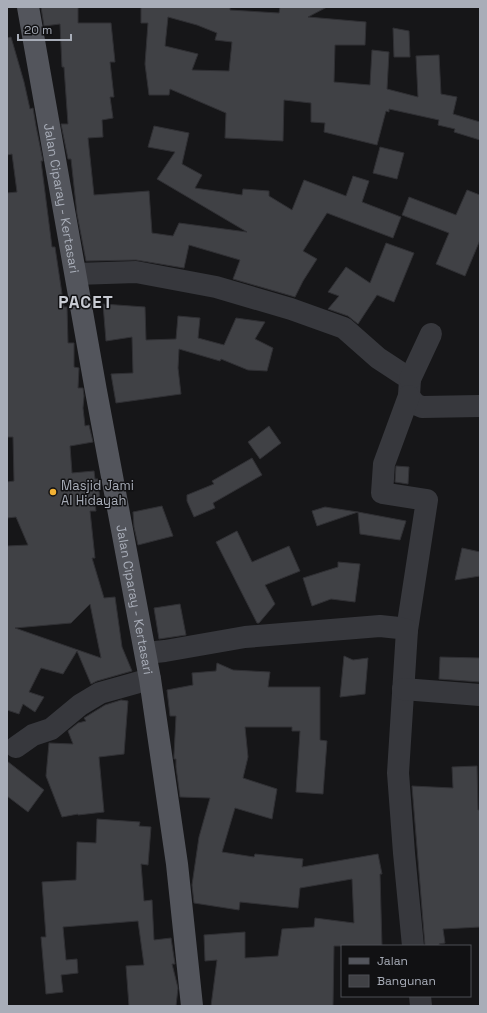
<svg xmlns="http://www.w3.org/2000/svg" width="487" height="1013" font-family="'Space Grotesk',sans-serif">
  <rect width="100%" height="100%" fill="#161618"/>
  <g fill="#404145" stroke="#303034" fill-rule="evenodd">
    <polygon points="41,7 78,7 78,23 111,23 115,62 110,62 114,97 110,97 113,118 102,120 103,137 88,138 94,195 149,191 152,233 173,236 179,223 247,232 157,179 175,152 148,147 154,126 189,133 182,164 202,175 195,188 242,195 243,189 269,191 269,196 292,210 304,180 346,196 353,176 369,181 362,202 401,217 393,238 327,213 303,251 317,259 303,281 295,297 233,279 240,260 189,245 184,268 136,260 86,261 77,214 71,159 68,159 61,124 68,124 64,67 62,67 60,24 44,26"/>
    <path d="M141,7h89v3l49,3 1,-6h47l-19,10 58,5 -1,23h-30l-1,37 36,3 2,-35 17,2 -2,37 31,8 -2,-41 23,-1 2,39 16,3 -4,17 27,8v18l-26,-8 1,-3 -17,-4 1,-5 -50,-11v3l-3,-1 -9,34 -53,-13 1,-9 -14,-1v-19l-27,-3 -1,41 -58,-3 1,-25 -56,-24 -1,6h-20l-4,-31 3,-41h-7zM168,17l29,8 20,8 -2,7 17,2 -3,29 -37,-1 6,-16 -33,-8z"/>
    <polygon points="393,28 409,31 410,57 394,57"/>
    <path d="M11,37l13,45 6,27 3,-1 3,18 7,35h-2l11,86h3l9,60h3l1,36h6v24l5,1 -1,20h5l1,8 -1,12 2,18 4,-1 4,17 -23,4 2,27 22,-2 1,8h3l2,23h-5l1,9h-6l5,47h-3l12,40 11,-1 7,50 10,24 -35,10 -6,3 -14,-33 -14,23 -22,-6 -12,24 15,5 -9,15 -12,-8 -4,10 -12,-4v-164l21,-1 -12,-28 -9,1v-36l7,-1 -1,-44h-6v-244l10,-1 -5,-38 -5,1v-117zM90,604l11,54 -86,-30 56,-5z"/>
    <polygon points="380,147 404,153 397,179 373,173"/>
    <polygon points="467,190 480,195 480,240 465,276 436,264 449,233 402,215 409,197 456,215"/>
    <polygon points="386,243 414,253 394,302 377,295 358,324 348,316 328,309 339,296 328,292 346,267 370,283"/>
    <polygon points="103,304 145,307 146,340 176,339 178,316 200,318 198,338 224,345 236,318 265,322 255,339 273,348 267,371 248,370 221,359 220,361 179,349 178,368 181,394 116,403 111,374 133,373 132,337 106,341"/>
    <polygon points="269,426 281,443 260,459 248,442"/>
    <polygon points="252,458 262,475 213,503 215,508 194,517 187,501 187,495 214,484 212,481"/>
    <polygon points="396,466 409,467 408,484 395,482"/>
    <polygon points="162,506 173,536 138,545 134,527 133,512"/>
    <polygon points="325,507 358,512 317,526 312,511"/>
    <polygon points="358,512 406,521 400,540 360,534"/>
    <polygon points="237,531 252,562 289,546 300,571 265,585 275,604 259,623 257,623 216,542"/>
    <polygon points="462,548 480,552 480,576 455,580"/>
    <polygon points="338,562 360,564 355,602 331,599 312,606 303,578 338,567"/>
    <polygon points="180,604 186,635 159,639 154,608"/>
    <polygon points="344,656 353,660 368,658 365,694 340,697"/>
    <polygon points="440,657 480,658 480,682 439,679"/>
    <polygon points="217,663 233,670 270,672 268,687 320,687 320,740 327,741 323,794 296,792 300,731 292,731 292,727 245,727 248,757 243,778 277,789 272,819 235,808 222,852 254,857 255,854 303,859 302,867 378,854 382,874 380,874 382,946 334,946 333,1006 211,1006 217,960 205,961 204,935 245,932 245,958 278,956 282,929 314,927 315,918 354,923 352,879 300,888 298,908 240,902 239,910 194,903 192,885 199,837 210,798 180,797 176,767 176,759 174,759 174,755 176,716 170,716 167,690 193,685 192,673 216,671"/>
    <polygon points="121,700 128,701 124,754 99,757 104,812 78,815 78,814 62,817 46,776 49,743 73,744 68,731 78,723 86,721 84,718 105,705"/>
    <polygon points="7,761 44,790 28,812 7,796"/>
    <polygon points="477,766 478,810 480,810 480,927 443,929 445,943 439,944 439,946 425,946 412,786 453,788 452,767"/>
    <polygon points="97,819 140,822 139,826 151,827 148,865 141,864 144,901 152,900 154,940 171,938 175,964 172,964 178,988 176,1006 129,1006 126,966 144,965 138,921 63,927 66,960 77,959 78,973 61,975 63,992 46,994 41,937 46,937 42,882 76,880 77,842 96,843"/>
  </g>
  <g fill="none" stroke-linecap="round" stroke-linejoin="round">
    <g stroke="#37383d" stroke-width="22">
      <polyline points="76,274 136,272 216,287 291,309 344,328 378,358 410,379 409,396 415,404 422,407 480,406"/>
      <polyline points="410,379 431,334"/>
      <polyline points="407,630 427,500 382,493 384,464 409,396"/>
      <polyline points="146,653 165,651 245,637 380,626 399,628 407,630 398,773 404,853 413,946"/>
      <polyline points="403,689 480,695"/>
      <polyline points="16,747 33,735 51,729 80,705 100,693 150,679"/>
      <polyline points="420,996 421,1006"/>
    </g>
    <path stroke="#53555c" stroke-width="22" id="s1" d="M28,7l68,384 54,288 27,185 15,142"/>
  </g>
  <circle fill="#f2b134" stroke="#111113" stroke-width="1.5" cx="53" cy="492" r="4"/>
  <g text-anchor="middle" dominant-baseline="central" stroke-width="3" stroke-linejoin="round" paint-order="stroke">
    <g font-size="13" fill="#a8adb8" stroke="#111113">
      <text stroke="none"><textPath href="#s1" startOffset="194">Jalan Ciparay - Kertasari</textPath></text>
      <text stroke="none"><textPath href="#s1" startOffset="602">Jalan Ciparay - Kertasari</textPath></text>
    </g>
    <g font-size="13" fill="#a8adb8" stroke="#111113" text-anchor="start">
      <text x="61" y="485">Masjid Jami<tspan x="61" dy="15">Al Hidayah</tspan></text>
    </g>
    <g font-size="17" font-weight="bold" letter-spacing="1" fill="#c9ccd4" stroke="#111113">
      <text x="86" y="302">PACET</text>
    </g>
  </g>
  <rect width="487" height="1013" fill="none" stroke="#a8adb8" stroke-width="16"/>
  <rect x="341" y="945" width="130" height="52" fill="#111113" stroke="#4d4f55"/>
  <rect x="349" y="958" width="20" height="6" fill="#53555c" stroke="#4d4f55"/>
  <text x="377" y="965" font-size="12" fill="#a8adb8">Jalan</text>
  <rect x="349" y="975" width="20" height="12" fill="#404145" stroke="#4d4f55"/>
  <text x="377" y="985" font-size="12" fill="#a8adb8">Bangunan</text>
  <path d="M18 34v6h53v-6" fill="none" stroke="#a8adb8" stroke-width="2"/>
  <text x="24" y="34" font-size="12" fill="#a8adb8" stroke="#111113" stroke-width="3" paint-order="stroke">20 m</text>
</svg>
